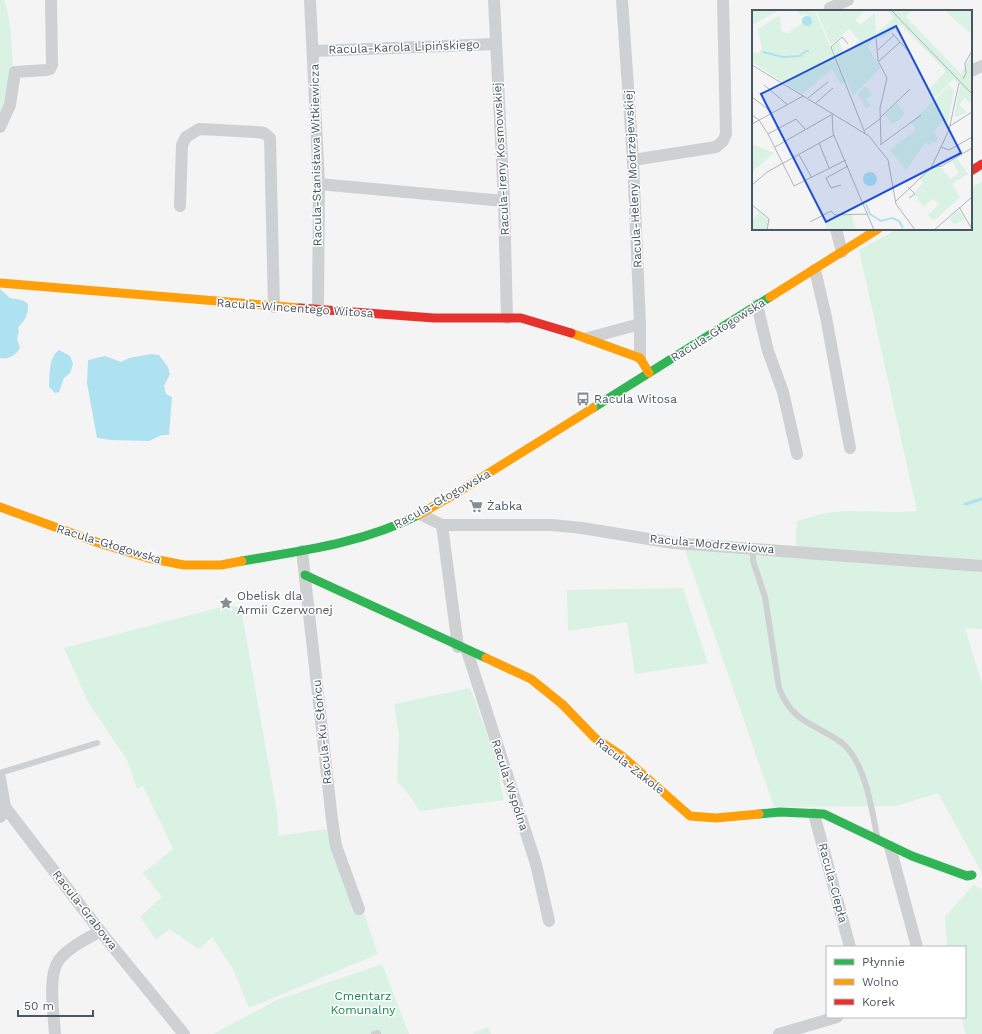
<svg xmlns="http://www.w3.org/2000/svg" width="982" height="1034" font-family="'Work Sans',sans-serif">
  <rect width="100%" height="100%" fill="#f4f4f4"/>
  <g fill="#d9f2e3">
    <path d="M0,0h4c7,13 11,71 7,87 -2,14 -7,28 -11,42z"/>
    <path d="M982,181v379l-187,-7 2,-32c12,-3 24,-8 36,-9 28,-3 56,2 84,-1l-58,-261 39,-21h73v-41z"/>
    <polygon points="685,550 774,557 982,566 982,629 965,628 982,684 982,873 938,793 897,806 774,807"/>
    <polygon points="683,588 708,663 635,674 627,622 568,631 567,590"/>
    <polygon points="229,605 241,608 273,789 278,820 278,836 334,828 378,954 249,1008 234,971 212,937 199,949 169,929 156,940 140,917 162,897 143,873 173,849 143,786 137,789 127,760 88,702 64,648"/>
    <polygon points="470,688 498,763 500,782 504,800 420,811 403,787 397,782 399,735 394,704"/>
    <polygon points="973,885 982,889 982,1034 966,1034 961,1017 965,1017 965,947 947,947 945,917"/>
    <polygon points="382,964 409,1034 213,1034 277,1000"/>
    <polygon points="488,1027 491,1034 472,1034"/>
  </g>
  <g fill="#aee2f0">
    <path d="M0,289l10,9c7,2 11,0 18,6 0,10 -2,16 -10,23l1,4 -2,8 3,9c-4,7 -12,12 -20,10z"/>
    <path d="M59,350l11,6 3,8 -3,9 -6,5 -5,14 -4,1 -6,-6c1,-12 -1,-29 10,-37z"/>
    <polygon points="151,354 159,355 168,367 170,374 164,386 166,394 172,397 169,435 162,435 149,441 111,440 97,438 87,383 88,360 105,356 121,362 129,358"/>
  </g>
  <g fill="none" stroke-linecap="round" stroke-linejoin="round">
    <polyline stroke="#aee2f0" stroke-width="3" points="965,504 982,499"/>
    <g stroke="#ced0d2" stroke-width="6">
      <path d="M753,548v13l12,36 14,91c14,36 36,35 63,55 23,19 30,66 35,93"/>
      <polyline points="0,773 97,743"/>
      <polyline points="374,1034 378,1033"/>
    </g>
    <g stroke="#ced0d2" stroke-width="12">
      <polyline points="310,0 319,184 318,310"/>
      <polyline points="494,0 504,201 507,318"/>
      <polyline points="622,0 633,160 640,324 640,358"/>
      <polyline points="830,8 848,0"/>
      <polyline points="314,51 495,44"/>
      <polyline points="971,71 982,66"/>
      <polyline points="0,127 10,105 15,72 46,70 50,69 52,65 51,0"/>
      <polyline points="633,160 716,147 723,141 726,134 723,0"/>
      <polyline points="319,184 504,201"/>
      <polyline points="180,206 182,145 186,137 199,129 256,132 264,133 270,138 274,307"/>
      <polyline points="836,229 842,252"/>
      <polyline points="815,270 826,317 850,448"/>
      <polyline points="757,305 768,351 783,392 797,454"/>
      <polyline points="588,338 640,324"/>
      <polyline points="420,514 442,525 552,525 582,528 673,543 982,566"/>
      <polyline points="442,525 458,647"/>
      <polyline points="302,551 332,820 336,846 359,909"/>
      <polyline points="467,651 536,864 549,921"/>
      <polyline points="0,778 5,807 100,931 184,1034"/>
      <polyline points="814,814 850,947"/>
      <polyline points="0,817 5,807"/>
      <polyline points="890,847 917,947"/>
      <path d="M55,1034c-1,-19 -8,-58 4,-74 10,-13 28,-21 41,-29"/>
      <polyline points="779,1034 837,1017"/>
    </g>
    <g stroke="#30b455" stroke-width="9">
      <polyline points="593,408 770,297"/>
      <path d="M242,561c59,-10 122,-18 176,-46"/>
      <polyline points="305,575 486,658"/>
      <polyline points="759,814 780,812 824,814 912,856 967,876 972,875"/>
    </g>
    <g stroke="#ff9f0a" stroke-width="9">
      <polyline points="0,283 300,308"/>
      <polyline points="770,297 878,229"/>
      <polyline points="571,333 640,358 649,373"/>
      <polyline points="0,507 99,543 148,558 184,565 221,565 242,561"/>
      <polyline points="418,515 455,494 593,408"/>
      <polyline points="486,658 531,679 562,704 595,738 622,756 690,816 716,818 759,814"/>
    </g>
    <g stroke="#e5322d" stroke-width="9">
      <polyline points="971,171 982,164"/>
      <polyline points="300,308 434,318 521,318 571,333"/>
    </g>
  </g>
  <defs>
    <g id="bus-bare" transform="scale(1.08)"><path d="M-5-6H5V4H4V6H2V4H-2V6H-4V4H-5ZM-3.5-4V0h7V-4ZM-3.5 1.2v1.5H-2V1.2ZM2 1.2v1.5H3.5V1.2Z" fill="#868d94" stroke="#fff" stroke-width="2.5" paint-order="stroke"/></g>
    <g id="supermarket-bare" transform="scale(1.08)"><path d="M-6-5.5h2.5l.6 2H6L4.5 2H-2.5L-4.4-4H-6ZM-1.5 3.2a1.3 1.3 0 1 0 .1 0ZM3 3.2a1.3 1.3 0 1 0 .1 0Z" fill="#868d94" stroke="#fff" stroke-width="2.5" paint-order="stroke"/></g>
    <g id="sight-bare" transform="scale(1.08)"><path d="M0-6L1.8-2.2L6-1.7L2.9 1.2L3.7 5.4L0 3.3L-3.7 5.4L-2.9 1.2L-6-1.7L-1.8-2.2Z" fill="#868d94" stroke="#fff" stroke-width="2.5" paint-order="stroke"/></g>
  </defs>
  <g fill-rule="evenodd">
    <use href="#bus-bare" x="583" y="399"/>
    <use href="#supermarket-bare" x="476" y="506"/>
    <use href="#sight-bare" x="226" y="603"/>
  </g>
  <g text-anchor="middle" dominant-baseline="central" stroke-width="3" stroke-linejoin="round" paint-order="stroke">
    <g font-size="12" fill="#4a5661" stroke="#fff">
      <text transform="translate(404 47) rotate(-2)">Racula-Karola Lipińskiego</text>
      <text transform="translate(316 155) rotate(-91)">Racula-Stanisława Witkiewicza</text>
      <text transform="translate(501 159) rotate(-93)">Racula-Ireny Kosmowskiej</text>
      <text transform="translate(633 179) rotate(-93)">Racula-Heleny Modrzejewskiej</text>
      <text transform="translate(295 308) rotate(4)">Racula-Wincentego Witosa</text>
      <text transform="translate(718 330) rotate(-32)">Racula-Głogowska</text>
      <text transform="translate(442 499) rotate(-29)">Racula-Głogowska</text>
      <text transform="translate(109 544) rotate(17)">Racula-Głogowska</text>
      <text transform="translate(712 544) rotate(5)">Racula-Modrzewiowa</text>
      <text transform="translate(322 732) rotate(-96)">Racula-Ku Słońcu</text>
      <text transform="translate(630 766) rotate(38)">Racula-Zakole</text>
      <text transform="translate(510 785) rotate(72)">Racula-Wspólna</text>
      <text transform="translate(833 883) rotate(75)">Racula-Ciepła</text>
      <text transform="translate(85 910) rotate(52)">Racula-Grabowa</text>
    </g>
    <g font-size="12" fill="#4a5661" stroke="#fff" text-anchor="start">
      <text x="594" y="399">Racula Witosa</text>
      <text x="487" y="506">Żabka</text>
      <text x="237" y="596">Obelisk dla<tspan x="237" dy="14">Armii Czerwonej</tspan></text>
    </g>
    <g font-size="12" fill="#17864f" stroke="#fff">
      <text x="363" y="996">Cmentarz<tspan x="363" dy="14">Komunalny</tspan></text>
    </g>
  </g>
  <g transform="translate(752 10)">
    <rect width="220" height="220" fill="#f4f4f4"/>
    <path d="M0,0h27l-27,15zM43,0l20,2 31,70 -5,2 -9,-15 -30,25 -50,-32v-10l6,1 4,-4 -4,-20 22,-14 1,16 7,2 14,-10 -1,-4 6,-4 -2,-2 -3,3zM64,0h49l-10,10 5,5 15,-12 1,22 -8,12 12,21 -27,28 -21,-49 7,-6 5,14 15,-15 -10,-11 -18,16zM134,0h25l-5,7 55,57 11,-20v51l-7,-7 -6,6 8,9 -13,4 6,-31 -6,-7 -19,18 -7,-7 18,-19 -45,-46 -18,13 -6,-1v-5l17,-14zM193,0h27v24l-15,-12zM197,75l5,6 -7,35 -8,-6 2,3 -7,9 4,7 -2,4 -4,-2 -1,4 -6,-2 -19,27 -16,-20 26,-20 -4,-7 13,-14 12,10 -11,-11zM114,76l6,9 -6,4 5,7 -5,3 -8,-15zM145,93l7,10 -2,5 -10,6 -7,-9zM0,134l22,9 -22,19zM205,148l11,16 -16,10 8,13 -26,24 -6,-6 11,-11 -7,-5 -8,8 -6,-7 1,-1 -5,-6 9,-10 -4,-5 12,-10h11l8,11 9,-6 -7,-12zM207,200l6,9 -11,6 -5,-6zM7,202l10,9 -3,9h-14v-9zM89,203l10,1 5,15 -31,1 2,-9z" fill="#d9f2e3"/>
    <path d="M50 11a5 5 0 1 1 10 0a5 5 0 1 1-10 0ZM111 169a7 7 0 1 1 14 0a7 7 0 1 1-14 0Z" fill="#aee2f0"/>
    <path fill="none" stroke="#aee2f0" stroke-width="2" d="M11,42l20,5 17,-1 6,-5h3M114,194l4,10 11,7 11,-3 7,3 4,7"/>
    <path fill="none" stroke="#b0b5b9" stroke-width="1" d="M139,0l81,84M124,28l2,23 9,17 -7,30 1,36M148,32l11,12M96,34l-6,-7 -11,10 34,86M126,40l16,-15M126,52l22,-20 -8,-9M0,55l117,71 19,24 8,44 19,26M211,69l3,-6 -1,-10 7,-12M12,75l24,20M0,87l21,16M56,88l20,-16M64,93l17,-15M80,103l1,20 41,97M0,105l7,5 9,14 26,52 52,-26M128,108l30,-29M0,114l51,-28M198,116l22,-14M113,120l15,-11M16,124l28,-15 9,10M67,133l10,25M128,135l41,-30M23,137l56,-32M189,137l8,3 23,-13M47,145l13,23M179,158l11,-2 30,-18M0,175l15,-13 67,-37M89,175l-10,3 -5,-10 22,-12M156,177l7,7 -6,4M143,192l36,-34 18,-38 10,-47M0,195l17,14 -2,11M207,197l13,22M58,212l21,-11 4,4 33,-1M182,220l38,-33"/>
    <path fill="#1d4ed8" fill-opacity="0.15" stroke="#1d4ed8" stroke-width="2" d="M144,16l65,127 -135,69 -65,-128z"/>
    <rect width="220" height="220" fill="none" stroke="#4a5661" stroke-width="2"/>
  </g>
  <rect x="826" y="946" width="140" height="72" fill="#ffffff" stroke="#b7bbc0"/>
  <rect x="834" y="959" width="20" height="6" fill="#30b455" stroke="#b7bbc0"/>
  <text x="862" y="966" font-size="12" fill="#4a5661">Płynnie</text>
  <rect x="834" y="979" width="20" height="6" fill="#ff9f0a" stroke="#b7bbc0"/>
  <text x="862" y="986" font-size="12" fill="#4a5661">Wolno</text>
  <rect x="834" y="999" width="20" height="6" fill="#e5322d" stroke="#b7bbc0"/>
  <text x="862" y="1006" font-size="12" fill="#4a5661">Korek</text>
  <path d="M18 1010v6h75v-6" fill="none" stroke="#4a5661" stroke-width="2"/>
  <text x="24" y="1010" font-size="12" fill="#4a5661" stroke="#ffffff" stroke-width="3" paint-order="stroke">50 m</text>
</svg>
